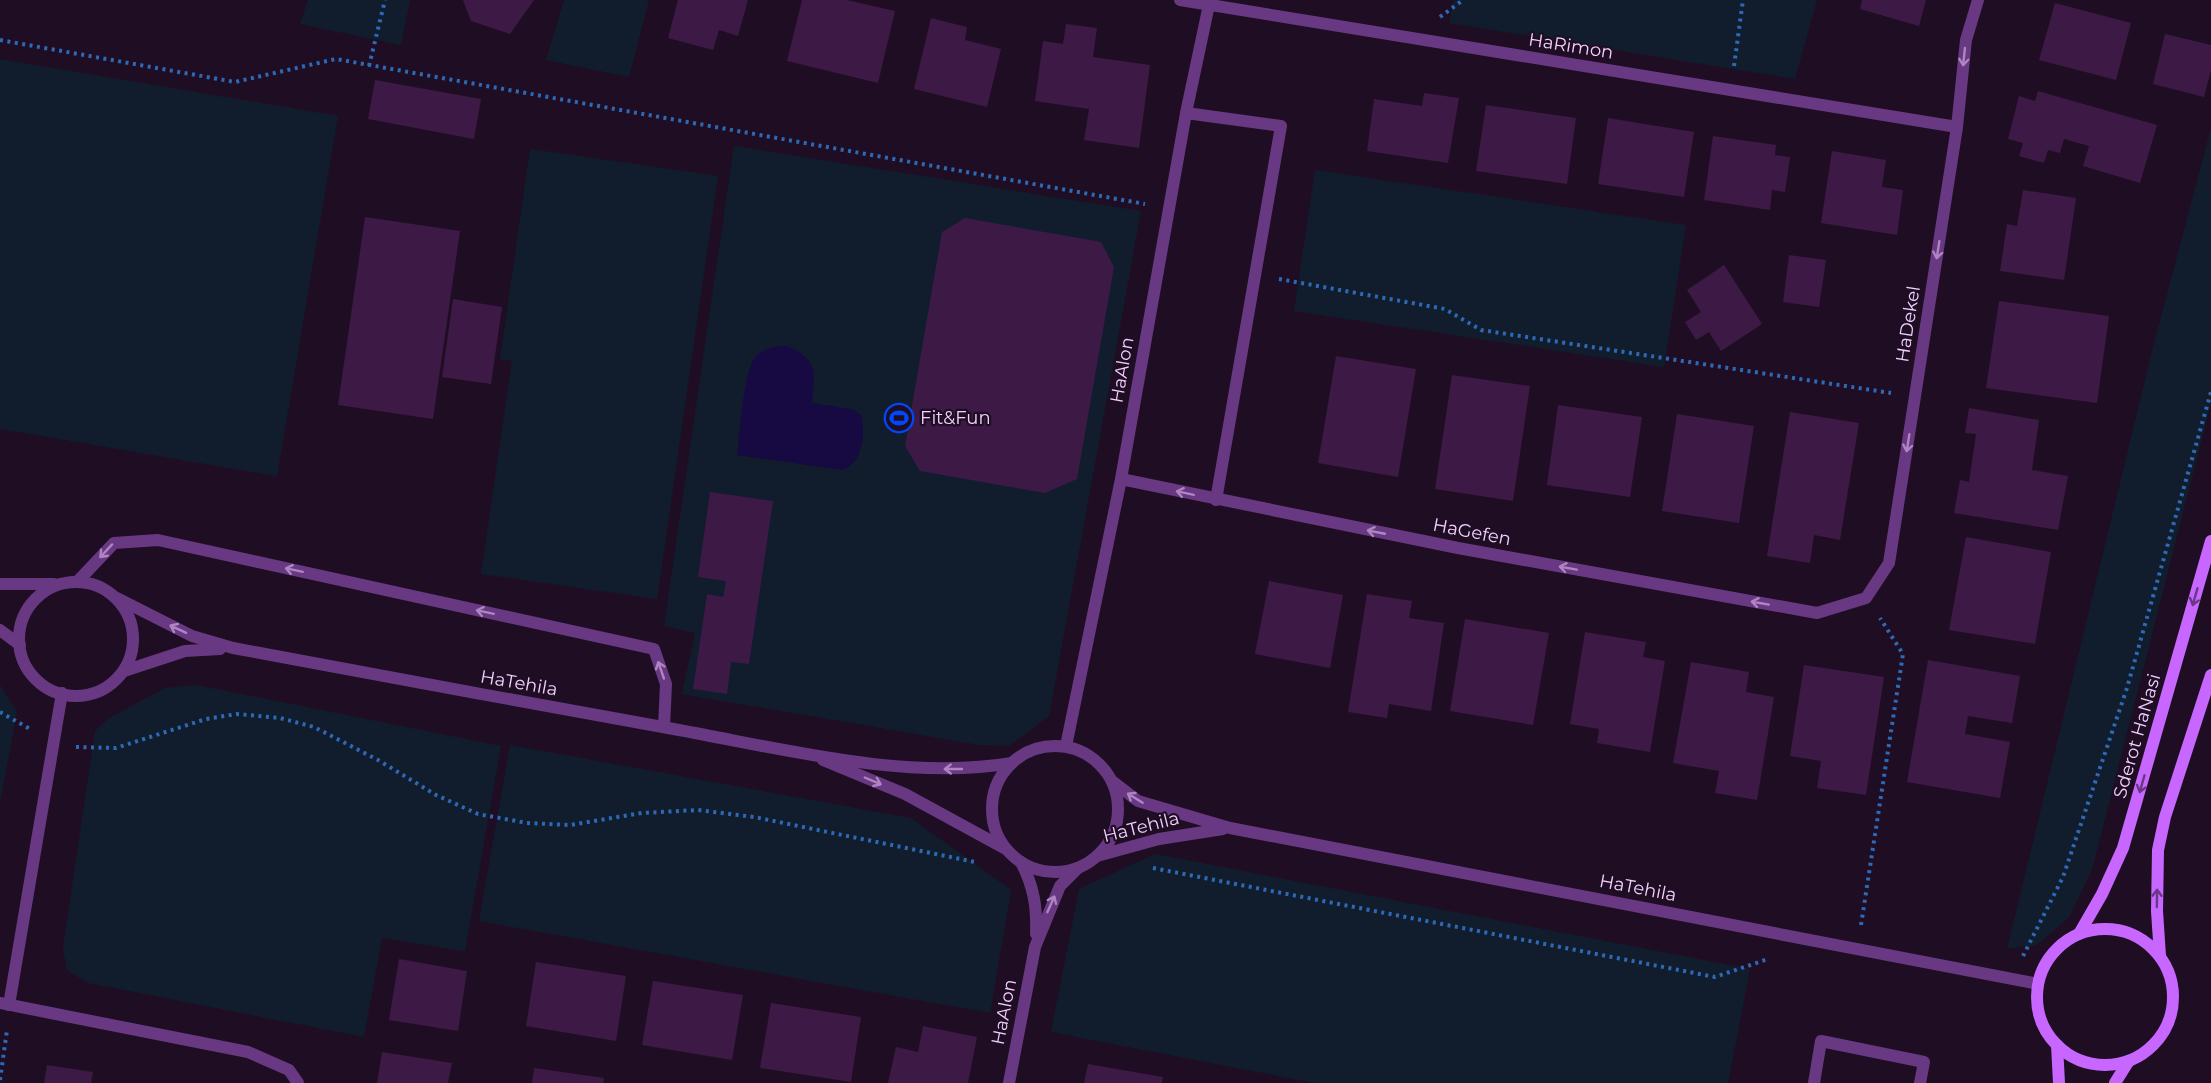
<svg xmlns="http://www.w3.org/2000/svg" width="2211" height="1083" font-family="Montserrat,sans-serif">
  <rect width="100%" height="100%" fill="#1f0e23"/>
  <g fill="#111d2d">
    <polygon points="308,0 410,0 401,45 300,24"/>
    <polygon points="564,0 649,0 629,77 546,60"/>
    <polygon points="1454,0 1817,0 1795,79 1449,23"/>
    <polygon points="0,59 338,116 277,476 0,429"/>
    <polygon points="2211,128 2211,403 2092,870 2069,917 2037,945 2007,949 2152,351"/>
    <polygon points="734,146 1141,211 1049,716 1009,746 980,745 682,694 695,633 664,626"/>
    <polygon points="530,149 718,176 657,599 481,574 512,361 500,359"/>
    <polygon points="1315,170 1686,225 1664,367 1294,311"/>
    <polygon points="0,685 17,712 0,802"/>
    <polygon points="196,685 501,746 465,951 382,938 364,1037 88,983 67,970 63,948 95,731 109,718 165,688"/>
    <polygon points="510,745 911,818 1011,890 990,1013 479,921"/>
    <polygon points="1155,854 1750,969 1728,1083 1315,1083 1051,1032 1079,889"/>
  </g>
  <path fill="#170941" d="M787,346c32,14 28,26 25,57l39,6 10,6c5,18 2,47 -18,55l-106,-15c3,-21 6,-87 20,-100 10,-8 19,-9 30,-9z"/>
  <g fill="#3d1945">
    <polygon points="463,0 534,0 510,34 471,21"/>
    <polygon points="678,0 748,0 738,36 719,30 713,50 668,38"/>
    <polygon points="802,0 847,0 895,11 878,83 787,61"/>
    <polygon points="1862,0 1926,0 1919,26 1860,9"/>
    <polygon points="2055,3 2131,23 2116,80 2039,60"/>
    <polygon points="931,18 967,27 965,40 1001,49 987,107 914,89"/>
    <polygon points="1066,24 1097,28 1093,57 1150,65 1139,148 1084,140 1089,109 1035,101 1043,41 1063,44"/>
    <polygon points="2165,34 2211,45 2211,70 2204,97 2153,84"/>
    <polygon points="375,80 481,99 474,139 368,119"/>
    <polygon points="2038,91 2157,125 2140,183 2083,166 2089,146 2064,139 2060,153 2048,150 2044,163 2019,156 2023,143 2008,139 2019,96 2035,101"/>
    <polygon points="1424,93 1459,98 1448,163 1367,151 1374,99 1422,106"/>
    <polygon points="1486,105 1576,118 1567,184 1476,171"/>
    <polygon points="1608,118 1694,132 1684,197 1598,184"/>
    <polygon points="1713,136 1776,145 1775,155 1790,157 1785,192 1772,190 1770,210 1704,200"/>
    <polygon points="1832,151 1886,160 1882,187 1903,190 1897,235 1821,223"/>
    <polygon points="2023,190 2076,198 2064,280 2000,271 2007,224 2017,226"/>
    <polygon points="365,217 460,231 433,419 338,405"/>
    <polygon points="965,218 1101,242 1114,267 1077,479 1045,493 920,471 905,446 942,232"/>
    <polygon points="1789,255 1826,260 1819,307 1783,302"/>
    <polygon points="1724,265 1762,324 1721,351 1709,332 1696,340 1685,322 1701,312 1687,290"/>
    <polygon points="453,299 502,307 491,384 442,377"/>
    <polygon points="1999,301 2109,316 2097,403 1986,388"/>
    <polygon points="1336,356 1416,369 1398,477 1318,463"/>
    <polygon points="1452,375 1530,386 1513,501 1435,489"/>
    <polygon points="1558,405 1642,417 1630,497 1547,485"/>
    <polygon points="1969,408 2039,420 2032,470 2068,476 2058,530 1954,513 1960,480 1969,482 1976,434 1965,433"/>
    <polygon points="1790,412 1859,423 1840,540 1814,535 1810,563 1767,556"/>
    <polygon points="1677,414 1754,426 1739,523 1662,511"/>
    <polygon points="710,492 773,501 749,664 731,662 727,694 693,689 707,594 723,597 726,581 698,577"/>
    <polygon points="1966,537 2051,552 2035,644 1949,630"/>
    <polygon points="1269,581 1343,595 1330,668 1255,654"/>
    <polygon points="1367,594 1412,601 1409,618 1444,623 1431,711 1389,704 1387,718 1348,712"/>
    <polygon points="1465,619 1549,633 1533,725 1450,711"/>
    <polygon points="1585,632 1646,642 1643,657 1665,661 1650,752 1597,743 1599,729 1570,724"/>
    <polygon points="1928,660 2020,676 2012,723 1968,716 1965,734 2010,742 2000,798 1907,782"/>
    <polygon points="1691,662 1749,672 1746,692 1774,697 1757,800 1715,793 1719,771 1673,763"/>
    <polygon points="1804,665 1884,677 1866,795 1817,788 1821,761 1790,756"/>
    <polygon points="399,959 467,971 458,1031 389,1020"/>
    <polygon points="536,962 626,976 616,1041 526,1026"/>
    <polygon points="653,981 743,995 732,1060 642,1045"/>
    <polygon points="771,1003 861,1017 851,1082 760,1068"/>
    <polygon points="923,1026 977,1037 968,1083 888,1083 896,1047 918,1052"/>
    <polygon points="382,1052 452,1063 448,1083 377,1083"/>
    <polygon points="1088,1064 1163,1077 1162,1083 1084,1083"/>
    <polygon points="47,1065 93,1072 91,1083 44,1083"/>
    <polygon points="534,1068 604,1078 603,1083 532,1083"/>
  </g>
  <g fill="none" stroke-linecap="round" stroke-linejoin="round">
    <g stroke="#2c6ab7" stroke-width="4" stroke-dasharray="3 4.5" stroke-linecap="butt">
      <polyline points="1440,17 1463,0"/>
      <polyline points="0,40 235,82 336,59 1145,204"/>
      <polyline points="369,66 385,0"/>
      <polyline points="1734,66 1743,0"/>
      <polyline points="1279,279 1445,309 1481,330 1891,393"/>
      <polyline points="0,712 30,729"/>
      <polyline points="76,747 116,748 206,719 237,714 280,718 314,727 378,760 436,795 478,814 527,823 570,825 642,813 698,810 754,817 975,862"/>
      <polyline points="1153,868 1715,977 1768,959"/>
      <polyline points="1861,925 1903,654 1880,618"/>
      <polyline points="2023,956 2063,877 2127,688 2211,392"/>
      <polyline points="0,1080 7,1030"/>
    </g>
    <g stroke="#693883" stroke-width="12">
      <polyline points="1186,113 1281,126 1216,500"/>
      <polyline points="78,581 114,543 158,540 654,649 666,684 664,727"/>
      <polyline points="1814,1083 1821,1041 1924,1062 1920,1083"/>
    </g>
    <g stroke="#693883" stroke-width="12">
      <polyline points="1180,0 1957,127"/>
      <polyline points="1121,479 1458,548 1817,613 1866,598 1889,563 1957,127 1966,40 1978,0"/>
      <polyline points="1066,746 1121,479 1186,113 1210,0"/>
      <path d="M1021,862c13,25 16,45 15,72"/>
      <polyline points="0,1003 248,1052 289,1070 298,1083"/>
      <polyline points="9,1005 62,693"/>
      <polyline points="1009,1083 1035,947 1060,886 1078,868"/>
    </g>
    <g stroke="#693883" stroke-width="12">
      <circle cx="76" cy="639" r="57"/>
      <polyline points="0,584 54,584"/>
      <path d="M117,598l75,38 41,12c149,28 297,55 446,82 105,19 227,51 333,33"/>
      <polyline points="0,630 20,645"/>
      <polyline points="124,671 185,651 220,649"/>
      <circle cx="1055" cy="809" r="63"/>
      <polyline points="823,760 905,794 1004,848"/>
      <polyline points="1112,781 1138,801 1230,828 2038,984"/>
      <polyline points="1097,856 1159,839 1223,829"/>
    </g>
    <g stroke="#c867ff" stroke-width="12">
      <circle cx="2105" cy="997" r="68"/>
      <polyline points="2079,934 2102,894 2123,848 2211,541"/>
      <polyline points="2160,956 2157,911 2158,850 2165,817 2211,675"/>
      <polyline points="2057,1045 2059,1083"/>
      <polyline points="2115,1083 2128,1062"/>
    </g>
  </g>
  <defs><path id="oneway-shaft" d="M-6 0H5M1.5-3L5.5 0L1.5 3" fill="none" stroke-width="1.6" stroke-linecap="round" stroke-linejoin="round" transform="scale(1.5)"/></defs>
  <g stroke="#ae84c1">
    <use href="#oneway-shaft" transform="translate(1964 57) rotate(96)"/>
    <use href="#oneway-shaft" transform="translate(1938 250) rotate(99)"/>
    <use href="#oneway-shaft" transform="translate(1908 443) rotate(99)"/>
    <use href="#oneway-shaft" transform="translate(1185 493) rotate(-168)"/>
    <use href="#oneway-shaft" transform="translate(1376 532) rotate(-169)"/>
    <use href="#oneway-shaft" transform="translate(106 551) rotate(133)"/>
    <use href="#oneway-shaft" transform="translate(1568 568) rotate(-170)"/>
    <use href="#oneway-shaft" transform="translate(294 570) rotate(-168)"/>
    <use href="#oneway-shaft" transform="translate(1760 603) rotate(-170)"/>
    <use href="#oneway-shaft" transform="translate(485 612) rotate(-168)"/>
    <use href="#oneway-shaft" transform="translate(178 629) rotate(-155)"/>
    <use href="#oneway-shaft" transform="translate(661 670) rotate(-109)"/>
    <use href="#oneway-shaft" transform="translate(953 769) rotate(180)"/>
    <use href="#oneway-shaft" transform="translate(873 781) rotate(23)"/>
    <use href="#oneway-shaft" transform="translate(1135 798) rotate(-148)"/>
    <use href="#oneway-shaft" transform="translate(1051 904) rotate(-66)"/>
  </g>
  <g stroke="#6b3686">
    <use href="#oneway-shaft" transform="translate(2195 597) rotate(106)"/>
    <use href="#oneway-shaft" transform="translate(2142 784) rotate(106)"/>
    <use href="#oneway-shaft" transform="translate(2157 898) rotate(-89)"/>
  </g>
  <defs>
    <g id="stadium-ring" transform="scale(1.5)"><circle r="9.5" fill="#1f0e23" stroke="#0048fb" stroke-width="1.5"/><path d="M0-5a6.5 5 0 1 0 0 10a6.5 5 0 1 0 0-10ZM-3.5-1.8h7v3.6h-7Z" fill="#0048fb"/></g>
  </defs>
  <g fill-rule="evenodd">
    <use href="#stadium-ring" x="899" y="418"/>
  </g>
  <g text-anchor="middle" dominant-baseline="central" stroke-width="4.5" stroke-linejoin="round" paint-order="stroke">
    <g font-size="18" fill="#f2d0ff" stroke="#1f0e23">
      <text transform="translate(1571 46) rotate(9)">HaRimon</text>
      <text transform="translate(1908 324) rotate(-81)">HaDekel</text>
      <text transform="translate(1122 370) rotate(-80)">HaAlon</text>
      <text transform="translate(1472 532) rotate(11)">HaGefen</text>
      <text transform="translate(519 683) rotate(10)">HaTehila</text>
      <text transform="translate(2137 736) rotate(-74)">Sderot HaNasi</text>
      <text transform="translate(1141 827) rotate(-14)">HaTehila</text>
      <text transform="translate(1638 888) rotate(11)">HaTehila</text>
      <text transform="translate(1004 1012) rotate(-79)">HaAlon</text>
    </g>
    <g font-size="18" fill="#f2d0ff" stroke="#1f0e23" text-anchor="start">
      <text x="920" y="418">Fit&amp;Fun</text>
    </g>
  </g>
</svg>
